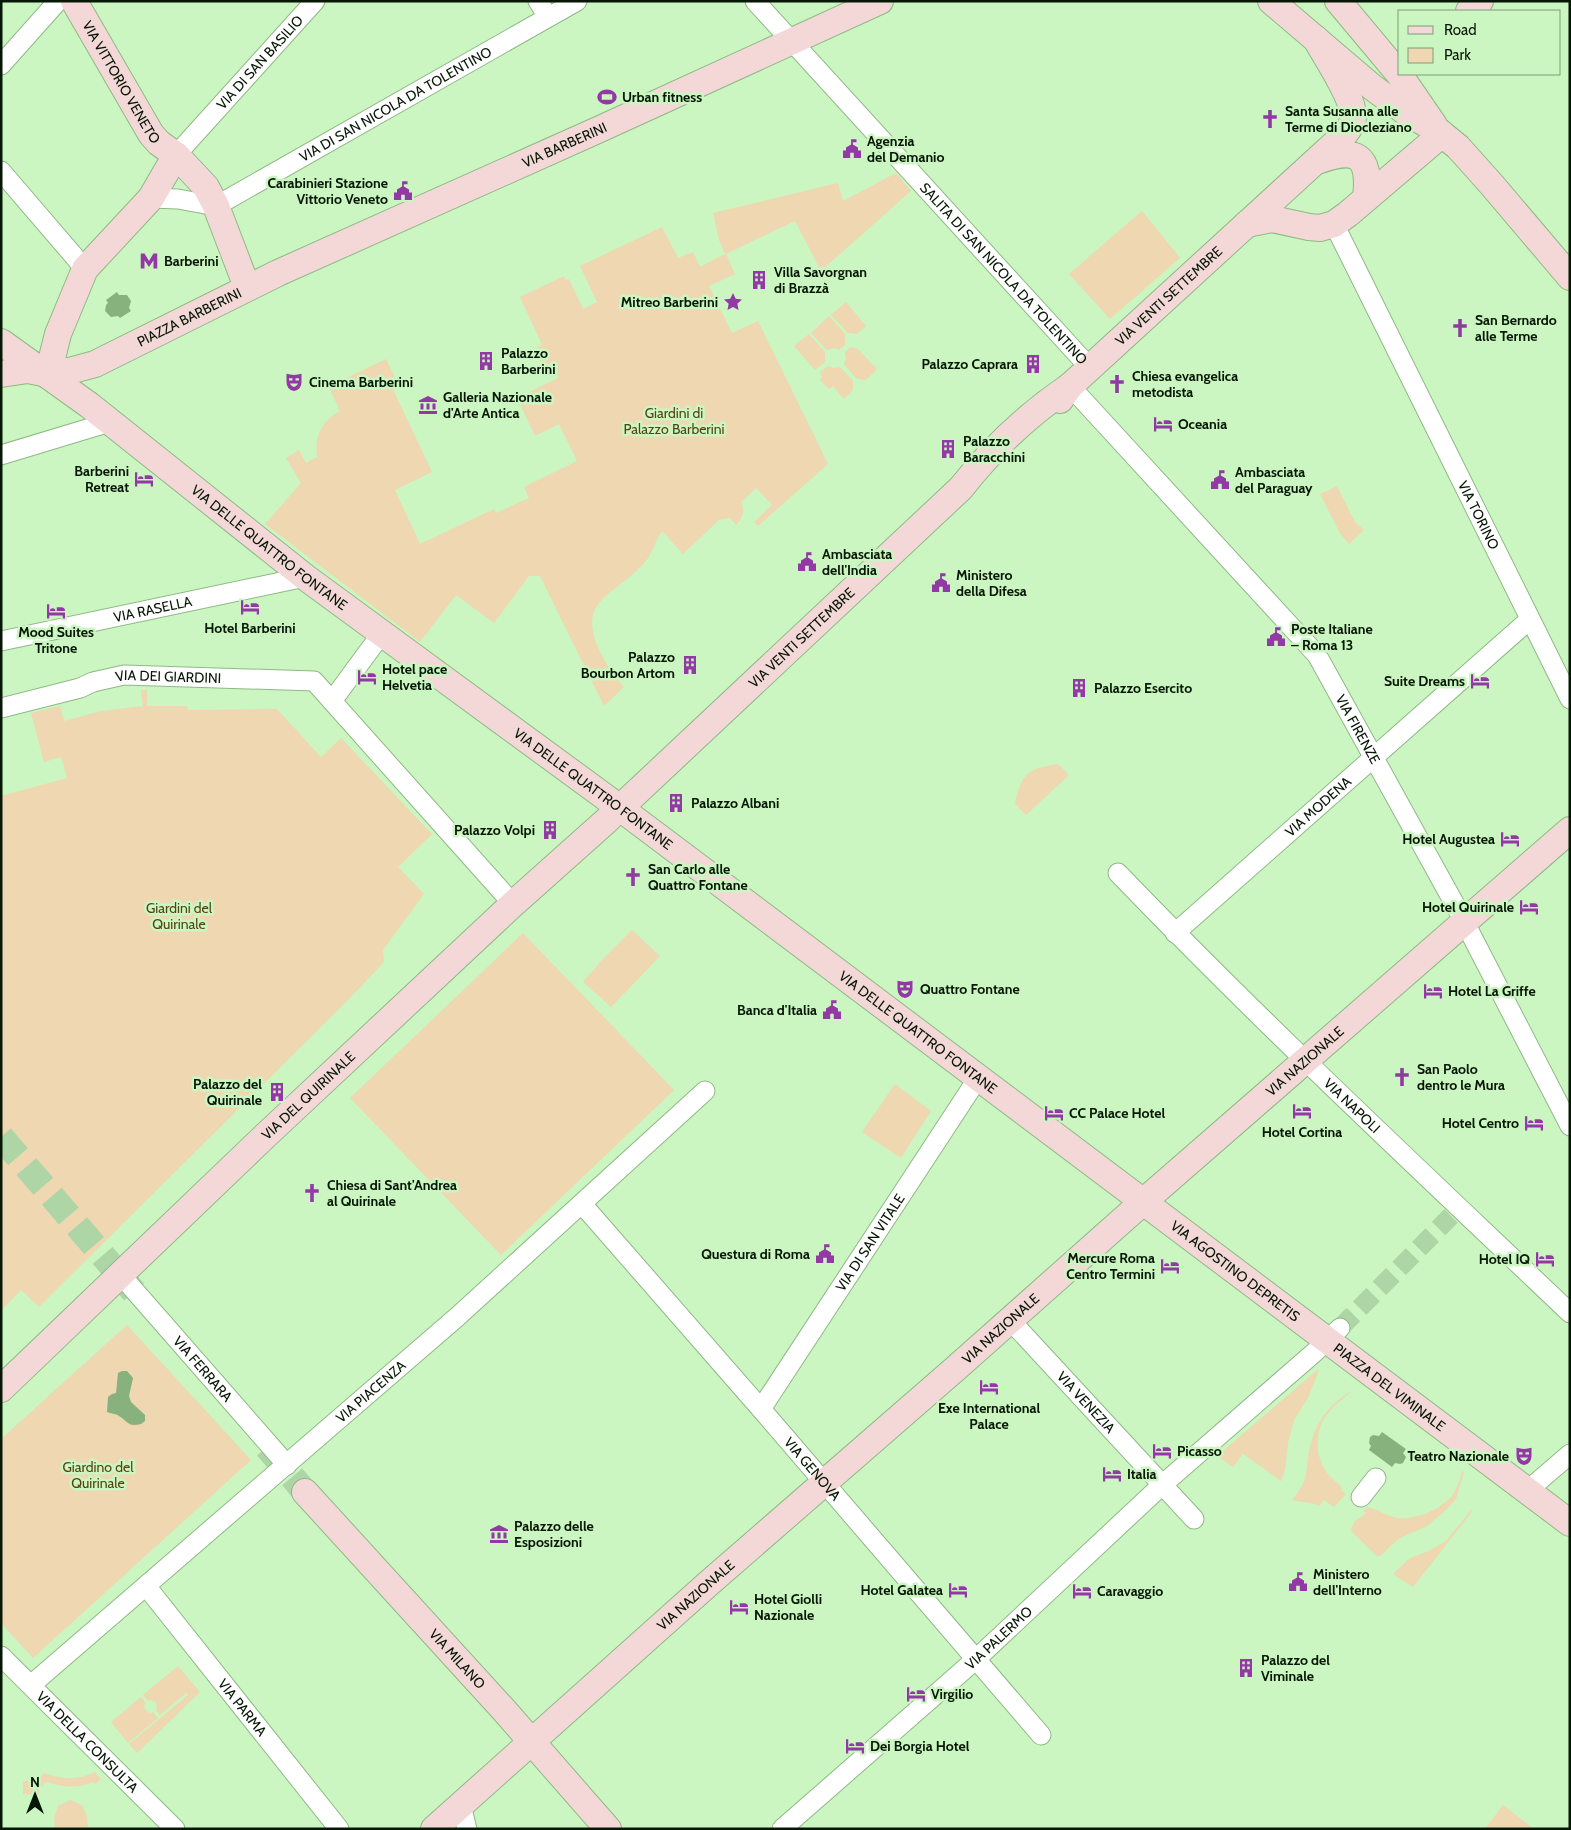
<svg xmlns="http://www.w3.org/2000/svg" width="1571" height="1830" font-family="Cabin,sans-serif">
  <rect width="100%" height="100%" fill="#cbf6c1"/>
  <g fill="#eed7b1">
    <path d="M896,173l15,18 -90,80 -26,-50 -69,33 9,20 -26,12 23,47 26,-12 70,143 -70,62 -4,-4 18,-17 -16,-17 -15,14c4,9 2,16 -5,23l-6,-7 -11,2 -36,34 -21,-23c-7,10 -9,22 -17,31 -13,16 -33,26 -46,41 -20,24 9,66 25,84l-20,19 -64,-130h-11l-35,47 -38,-28 -36,47 -155,-118 36,-41 -15,-25 13,-8 7,13 11,-6c-3,-20 4,-36 23,-46l-13,-28 13,-6 2,3 44,-21 10,21 -6,3 42,89 -37,18 25,54 74,-35 2,4 33,-15 -5,-11 53,-26 -18,-37 -24,12 -18,-38 41,-20 -7,-15 -8,4 -9,-18 8,-4 -22,-48 44,-21 2,4 3,-1 14,30 14,-7 -17,-36 82,-39 16,31 15,-6 7,15 25,-13 -6,-14 -6,-27 125,-30 5,18z"/>
    <polygon points="1142,211 1180,258 1110,319 1069,274"/>
    <polygon points="846,302 866,326 857,334 848,333 831,315"/>
    <polygon points="829,316 845,334 845,345 839,350 835,348 827,350 811,333"/>
    <polygon points="809,334 825,352 825,362 815,370 794,346"/>
    <polygon points="850,347 858,349 877,369 866,380 857,379 844,364 846,359 845,352"/>
    <polygon points="828,366 834,368 840,367 853,381 853,390 844,399 833,386 829,389 820,380 822,377 820,372"/>
    <polygon points="1337,486 1355,522 1364,530 1349,544 1341,535 1320,494"/>
    <polygon points="141,690 147,690 147,706 187,706 188,710 277,709 321,757 341,738 432,834 398,867 424,894 383,950 384,962 347,1001 39,1307 21,1290 1,1311 1,796 67,778 61,757 44,762 31,713 60,706 64,721 101,711 143,706"/>
    <path d="M1058,764l11,11 -43,40 -11,-11c6,-30 13,-36 43,-40z"/>
    <polygon points="632,930 660,956 611,1007 583,982 602,960"/>
    <polygon points="523,933 674,1090 501,1255 350,1098"/>
    <polygon points="895,1084 931,1111 901,1158 862,1132"/>
    <polygon points="127,1325 251,1460 33,1658 1,1623 1,1439"/>
    <polygon points="1319,1370 1308,1398 1294,1420 1288,1443 1285,1470 1281,1481 1243,1454 1233,1467 1217,1456 1316,1371"/>
    <path d="M1353,1390c-7,7 -17,13 -23,21 -16,17 -16,43 -3,62 4,5 9,9 14,13v5l3,1 2,2 -12,13 -10,-7 -5,6c-8,-5 -18,-3 -27,-6 17,-21 13,-24 17,-49 6,-29 20,-47 44,-61z"/>
    <path d="M1462,1471l2,1 -8,27 -10,11 -19,16 -29,13 -18,17h-3l-26,-25 3,-9 12,-9 -3,-2 4,-4c10,2 20,9 30,11 19,2 42,-8 54,-21 6,-7 9,-18 11,-26z"/>
    <polygon points="1472,1509 1471,1513 1413,1587 1393,1574 1410,1558 1429,1551 1446,1541"/>
    <polygon points="178,1666 200,1692 137,1753 129,1744 188,1695 186,1693 160,1715 156,1710 157,1707 156,1702 151,1700 148,1701 143,1695"/>
    <polygon points="141,1697 146,1703 144,1706 146,1711 150,1713 153,1712 158,1718 128,1743 111,1722"/>
    <path d="M95,1772l6,7 -6,5 -2,-2c-15,7 -32,5 -47,0l-7,7v6l-16,-1v-13l16,1 4,-9c19,6 34,8 52,-1z"/>
    <polygon points="70,1800 82,1805 87,1816 88,1829 55,1829 54,1818 58,1806"/>
    <polygon points="1503,1805 1534,1829 1485,1829"/>
  </g>
  <g fill="#87b27d">
    <polygon points="117,292 119,295 127,295 131,301 129,308 131,311 120,318 118,316 111,317 105,311 106,305 108,303 106,300"/>
    <path d="M122,1371h5l6,7 -4,18 2,6 14,13v6l-4,3c-14,3 -12,-2 -22,-8 -4,-3 -8,-2 -12,-4l1,-15 4,-3 4,-1 2,-20z"/>
    <polygon points="1382,1432 1406,1449 1403,1453 1406,1457 1403,1463 1400,1464 1395,1463 1392,1467 1369,1450 1371,1446 1369,1443 1370,1437 1373,1435 1379,1436"/>
  </g>
  <g fill="none" stroke-linecap="round" stroke-linejoin="round">
    <polyline stroke="#aed5a5" stroke-width="19" stroke-dasharray="19 9" stroke-linecap="butt" points="1340,1328 1451,1216"/>
    <g stroke="#aed5a5" stroke-width="26" stroke-dasharray="26 13" stroke-linecap="butt">
      <polyline points="1,1137 134,1292"/>
      <polyline points="267,1447 305,1492"/>
    </g>
    <g stroke="#8fb886" stroke-width="21">
      <g id="street">
        <polyline points="538,1 548,17"/>
        <path id="s1" d="M755,1l335,367"/>
        <polyline points="1,65 58,1"/>
        <path id="s2" d="M176,155l139,-154"/>
        <polyline points="1,171 85,269"/>
        <path id="s3" d="M151,198l27,1 38,7 361,-205"/>
        <path id="s4" d="M1334,224l236,475"/>
        <path id="s5" d="M1070,386l247,269 147,266 106,205"/>
        <polyline points="1,455 110,422"/>
        <path id="s6" d="M1,641l304,-64"/>
        <polyline points="332,701 382,633"/>
        <path id="s7" d="M1,708l79,-20 13,-6 31,-7 190,6 199,223"/>
        <path id="s8" d="M1118,873c146,152 300,295 452,440"/>
        <path id="s9" d="M1175,933l354,-313"/>
        <path id="s10" d="M582,1204l179,205 280,326"/>
        <path id="s11" d="M120,1274l167,191"/>
        <path id="s12" d="M1010,1320l184,199"/>
        <path id="s13" d="M761,1409l217,-331"/>
        <polyline points="1527,1491 1570,1454"/>
        <polyline points="1361,1497 1376,1478"/>
        <path id="s14" d="M146,1586l193,243"/>
        <path id="s15" d="M1,1656l174,173"/>
        <path id="s16" d="M31,1685l426,-368 248,-226"/>
        <polyline points="461,1805 467,1829"/>
        <path id="s17" d="M782,1829l193,-169 187,-175 154,-134 24,-23"/>
      </g>
    </g>
    <g stroke="#8fb886" stroke-width="28">
      <g id="secondary">
        <path id="s18" d="M74,1l77,133 8,9 17,12 30,32 10,19 31,81"/>
        <polyline points="1271,1 1372,87 1407,113 1437,130 1458,147 1492,185 1570,277"/>
        <polyline points="1338,1 1399,74 1434,125"/>
        <polyline points="1469,11 1480,1"/>
        <path d="M1317,161c39,-14 54,-7 49,37"/>
        <polyline points="1247,224 1272,219 1309,227 1320,228 1334,224 1348,214 1442,134"/>
        <path id="s19" d="M1,342l88,63 216,172 315,231 950,715"/>
        <path id="s20" d="M1,374l27,-4 20,4 25,-4 22,-6 183,-91 322,-144 280,-128"/>
        <polyline points="48,374 58,334 85,269 151,198 176,155"/>
        <path id="s21" d="M1060,400l10,-14 273,-250c4,-5 9,-10 10,-17 3,-19 -27,-61 -37,-80"/>
        <path id="s22" d="M1,1389l264,-253 248,-232 93,-83 355,-333c31,-40 68,-74 109,-102"/>
        <path id="s23" d="M305,1492l198,217 105,120"/>
        <path id="s24" d="M434,1829l275,-246 246,-214 188,-167 427,-372"/>
      </g>
    </g>
    <use href="#street" stroke="#fff" stroke-width="19"/>
    <use href="#secondary" stroke="#f4d8d8" stroke-width="26"/>
  </g>
  <defs>
    <g id="stadium-bare" transform="scale(1.5)"><path d="M0-5a6.5 5 0 1 0 0 10a6.5 5 0 1 0 0-10ZM-3.5-1.8h7v3.6h-7Z" fill="#9239a5" stroke="#cbf6c1" stroke-width="2.5" paint-order="stroke"/></g>
    <g id="church-bare" transform="scale(1.5)"><path d="M-1.2-6h2.4v3.5h3.3v2.4h-3.3V6h-2.4V-.1h-3.3v-2.4h3.3Z" fill="#9239a5" stroke="#cbf6c1" stroke-width="2.5" paint-order="stroke"/></g>
    <g id="civic-bare" transform="scale(1.5)"><path d="M-.6-6.5H3V-4.5H.6V-3L4-1V1h2V6H-6V1h2V-1L-.6-3ZM-1.2 2.5V6h2.4V2.5Z" fill="#9239a5" stroke="#cbf6c1" stroke-width="2.5" paint-order="stroke"/></g>
    <g id="metro-bare" transform="scale(1.5)"><path d="M-5.5 5V-5H-3L0 0L3-5H5.5V5H3V-.5L0 4L-3-.5V5Z" fill="#9239a5" stroke="#cbf6c1" stroke-width="2.5" paint-order="stroke"/></g>
    <g id="building-bare" transform="scale(1.5)"><path d="M-4-6H4V6H1V3H-1V6H-4ZM-2.5-4.3h1.7v1.8h-1.7ZM.8-4.3h1.7v1.8H.8ZM-2.5-1h1.7V.8h-1.7ZM.8-1h1.7V.8H.8Z" fill="#9239a5" stroke="#cbf6c1" stroke-width="2.5" paint-order="stroke"/></g>
    <g id="sight-bare" transform="scale(1.5)"><path d="M0-6L1.8-2.2L6-1.7L2.9 1.2L3.7 5.4L0 3.3L-3.7 5.4L-2.9 1.2L-6-1.7L-1.8-2.2Z" fill="#9239a5" stroke="#cbf6c1" stroke-width="2.5" paint-order="stroke"/></g>
    <g id="theatre-bare" transform="scale(1.5)"><path d="M-5-5.5Q0-4 5-5.5V0Q5 5 0 6Q-5 5-5 0ZM-3.3-2.5H-1v1.5H-3.3ZM1-2.5H3.3v1.5H1ZM-2.8 1Q0 5.5 2.8 1Z" fill="#9239a5" stroke="#cbf6c1" stroke-width="2.5" paint-order="stroke"/></g>
    <g id="museum-bare" transform="scale(1.5)"><path d="M0-6L6-3V-2H-6V-3ZM-5-1h2V3h-2ZM-1-1h2V3h-2ZM3-1h2V3H3ZM-6 4H6V6H-6Z" fill="#9239a5" stroke="#cbf6c1" stroke-width="2.5" paint-order="stroke"/></g>
    <g id="hotel-bare" transform="scale(1.5)"><path d="M-6-4.5h1.5V1H6V5H4.5V3h-9V5H-6ZM-4 0a1.8 1.8 0 1 1 3.6 0ZM.5 0V-2.5h3Q6-2.5 6 0Z" fill="#9239a5" stroke="#cbf6c1" stroke-width="2.5" paint-order="stroke"/></g>
  </defs>
  <g fill-rule="evenodd">
    <use href="#stadium-bare" x="607" y="97"/>
    <use href="#church-bare" x="1270" y="119"/>
    <use href="#civic-bare" x="852" y="149"/>
    <use href="#civic-bare" x="403" y="191"/>
    <use href="#metro-bare" x="149" y="261"/>
    <use href="#building-bare" x="759" y="280"/>
    <use href="#sight-bare" x="733" y="302"/>
    <use href="#church-bare" x="1460" y="328"/>
    <use href="#building-bare" x="486" y="361"/>
    <use href="#building-bare" x="1033" y="364"/>
    <use href="#theatre-bare" x="294" y="382"/>
    <use href="#church-bare" x="1117" y="384"/>
    <use href="#museum-bare" x="428" y="405"/>
    <use href="#hotel-bare" x="1163" y="424"/>
    <use href="#building-bare" x="948" y="449"/>
    <use href="#hotel-bare" x="144" y="479"/>
    <use href="#civic-bare" x="1220" y="480"/>
    <use href="#civic-bare" x="807" y="562"/>
    <use href="#civic-bare" x="941" y="583"/>
    <use href="#hotel-bare" x="250" y="607"/>
    <use href="#hotel-bare" x="56" y="611"/>
    <use href="#civic-bare" x="1276" y="637"/>
    <use href="#building-bare" x="690" y="665"/>
    <use href="#hotel-bare" x="367" y="677"/>
    <use href="#hotel-bare" x="1480" y="681"/>
    <use href="#building-bare" x="1079" y="688"/>
    <use href="#building-bare" x="676" y="803"/>
    <use href="#building-bare" x="550" y="830"/>
    <use href="#hotel-bare" x="1510" y="839"/>
    <use href="#church-bare" x="633" y="877"/>
    <use href="#hotel-bare" x="1529" y="907"/>
    <use href="#theatre-bare" x="905" y="989"/>
    <use href="#hotel-bare" x="1433" y="991"/>
    <use href="#civic-bare" x="832" y="1010"/>
    <use href="#church-bare" x="1402" y="1077"/>
    <use href="#building-bare" x="277" y="1092"/>
    <use href="#hotel-bare" x="1302" y="1111"/>
    <use href="#hotel-bare" x="1054" y="1113"/>
    <use href="#hotel-bare" x="1534" y="1123"/>
    <use href="#church-bare" x="312" y="1193"/>
    <use href="#civic-bare" x="825" y="1254"/>
    <use href="#hotel-bare" x="1545" y="1259"/>
    <use href="#hotel-bare" x="1170" y="1266"/>
    <use href="#hotel-bare" x="989" y="1387"/>
    <use href="#hotel-bare" x="1162" y="1451"/>
    <use href="#theatre-bare" x="1524" y="1456"/>
    <use href="#hotel-bare" x="1112" y="1474"/>
    <use href="#museum-bare" x="499" y="1534"/>
    <use href="#civic-bare" x="1298" y="1582"/>
    <use href="#hotel-bare" x="958" y="1590"/>
    <use href="#hotel-bare" x="1082" y="1591"/>
    <use href="#hotel-bare" x="739" y="1607"/>
    <use href="#building-bare" x="1246" y="1668"/>
    <use href="#hotel-bare" x="916" y="1694"/>
    <use href="#hotel-bare" x="855" y="1746"/>
  </g>
  <g text-anchor="middle" dominant-baseline="central" stroke-width="5" stroke-linejoin="round" paint-order="stroke">
    <g font-size="14" fill="#071705" stroke="#cbf6c1">
      <text stroke="none"><textPath href="#s2" startOffset="125">VIA DI SAN BASILIO</textPath></text>
      <text stroke="none"><textPath href="#s18" startOffset="94">VIA VITTORIO VENETO</textPath></text>
      <text stroke="none"><textPath href="#s3" startOffset="272">VIA DI SAN NICOLA DA TOLENTINO</textPath></text>
      <text stroke="none"><textPath href="#s20" startOffset="614">VIA BARBERINI</textPath></text>
      <text stroke="none"><textPath href="#s1" startOffset="369">SALITA DI SAN NICOLA DA TOLENTINO</textPath></text>
      <text stroke="none"><textPath href="#s21" startOffset="151">VIA VENTI SETTEMBRE</textPath></text>
      <text stroke="none"><textPath href="#s20" startOffset="201">PIAZZA BARBERINI</textPath></text>
      <text stroke="none"><textPath href="#s4" startOffset="325">VIA TORINO</textPath></text>
      <text stroke="none"><textPath href="#s19" startOffset="338">VIA DELLE QUATTRO FONTANE</textPath></text>
      <text stroke="none"><textPath href="#s6" startOffset="155">VIA RASELLA</textPath></text>
      <text stroke="none"><textPath href="#s22" startOffset="1098">VIA VENTI SETTEMBRE</textPath></text>
      <text stroke="none"><textPath href="#s7" startOffset="172">VIA DEI GIARDINI</textPath></text>
      <text stroke="none"><textPath href="#s5" startOffset="450">VIA FIRENZE</textPath></text>
      <text stroke="none"><textPath href="#s19" startOffset="742">VIA DELLE QUATTRO FONTANE</textPath></text>
      <text stroke="none"><textPath href="#s9" startOffset="191">VIA MODENA</textPath></text>
      <text stroke="none"><textPath href="#s19" startOffset="1148">VIA DELLE QUATTRO FONTANE</textPath></text>
      <text stroke="none"><textPath href="#s24" startOffset="1161">VIA NAZIONALE</textPath></text>
      <text stroke="none"><textPath href="#s22" startOffset="425">VIA DEL QUIRINALE</textPath></text>
      <text stroke="none"><textPath href="#s8" startOffset="330">VIA NAPOLI</textPath></text>
      <text stroke="none"><textPath href="#s13" startOffset="199">VIA DI SAN VITALE</textPath></text>
      <text stroke="none"><textPath href="#s19" startOffset="1545">VIA AGOSTINO DEPRETIS</textPath></text>
      <text stroke="none"><textPath href="#s24" startOffset="756">VIA NAZIONALE</textPath></text>
      <text stroke="none"><textPath href="#s11" startOffset="126">VIA FERRARA</textPath></text>
      <text stroke="none"><textPath href="#s19" startOffset="1738">PIAZZA DEL VIMINALE</textPath></text>
      <text stroke="none"><textPath href="#s16" startOffset="449">VIA PIACENZA</textPath></text>
      <text stroke="none"><textPath href="#s12" startOffset="112">VIA VENEZIA</textPath></text>
      <text stroke="none"><textPath href="#s10" startOffset="351">VIA GENOVA</textPath></text>
      <text stroke="none"><textPath href="#s24" startOffset="351">VIA NAZIONALE</textPath></text>
      <text stroke="none"><textPath href="#s17" startOffset="289">VIA PALERMO</textPath></text>
      <text stroke="none"><textPath href="#s23" startOffset="226">VIA MILANO</textPath></text>
      <text stroke="none"><textPath href="#s14" startOffset="155">VIA PARMA</textPath></text>
      <text stroke="none"><textPath href="#s15" startOffset="122">VIA DELLA CONSULTA</textPath></text>
    </g>
    <g font-size="14" font-weight="bold" fill="#071705" stroke="#cbf6c1" text-anchor="start">
      <text x="622" y="97">Urban fitness</text>
      <text x="1285" y="111">Santa Susanna alle<tspan x="1285" dy="16">Terme di Diocleziano</tspan></text>
      <text x="867" y="141">Agenzia<tspan x="867" dy="16">del Demanio</tspan></text>
      <text x="388" y="183" text-anchor="end">Carabinieri Stazione<tspan x="388" dy="16">Vittorio Veneto</tspan></text>
      <text x="164" y="261">Barberini</text>
      <text x="774" y="272">Villa Savorgnan<tspan x="774" dy="16">di Brazzà</tspan></text>
      <text x="718" y="302" text-anchor="end">Mitreo Barberini</text>
      <text x="1475" y="320">San Bernardo<tspan x="1475" dy="16">alle Terme</tspan></text>
      <text x="501" y="353">Palazzo<tspan x="501" dy="16">Barberini</tspan></text>
      <text x="1018" y="364" text-anchor="end">Palazzo Caprara</text>
      <text x="1132" y="376">Chiesa evangelica<tspan x="1132" dy="16">metodista</tspan></text>
      <text x="309" y="382">Cinema Barberini</text>
      <text x="443" y="397">Galleria Nazionale<tspan x="443" dy="16">d'Arte Antica</tspan></text>
      <text x="1178" y="424">Oceania</text>
      <text x="963" y="441">Palazzo<tspan x="963" dy="16">Baracchini</tspan></text>
      <text x="129" y="471" text-anchor="end">Barberini<tspan x="129" dy="16">Retreat</tspan></text>
      <text x="1235" y="472">Ambasciata<tspan x="1235" dy="16">del Paraguay</tspan></text>
      <text x="822" y="554">Ambasciata<tspan x="822" dy="16">dell'India</tspan></text>
      <text x="956" y="575">Ministero<tspan x="956" dy="16">della Difesa</tspan></text>
      <text x="250" y="628" text-anchor="middle">Hotel Barberini</text>
      <text x="1291" y="629">Poste Italiane<tspan x="1291" dy="16">– Roma 13</tspan></text>
      <text x="56" y="632" text-anchor="middle">Mood Suites<tspan x="56" dy="16">Tritone</tspan></text>
      <text x="675" y="657" text-anchor="end">Palazzo<tspan x="675" dy="16">Bourbon Artom</tspan></text>
      <text x="382" y="669">Hotel pace<tspan x="382" dy="16">Helvetia</tspan></text>
      <text x="1465" y="681" text-anchor="end">Suite Dreams</text>
      <text x="1094" y="688">Palazzo Esercito</text>
      <text x="691" y="803">Palazzo Albani</text>
      <text x="535" y="830" text-anchor="end">Palazzo Volpi</text>
      <text x="1495" y="839" text-anchor="end">Hotel Augustea</text>
      <text x="648" y="869">San Carlo alle<tspan x="648" dy="16">Quattro Fontane</tspan></text>
      <text x="1514" y="907" text-anchor="end">Hotel Quirinale</text>
      <text x="920" y="989">Quattro Fontane</text>
      <text x="1448" y="991">Hotel La Griffe</text>
      <text x="817" y="1010" text-anchor="end">Banca d'Italia</text>
      <text x="1417" y="1069">San Paolo<tspan x="1417" dy="16">dentro le Mura</tspan></text>
      <text x="262" y="1084" text-anchor="end">Palazzo del<tspan x="262" dy="16">Quirinale</tspan></text>
      <text x="1069" y="1113">CC Palace Hotel</text>
      <text x="1519" y="1123" text-anchor="end">Hotel Centro</text>
      <text x="1302" y="1132" text-anchor="middle">Hotel Cortina</text>
      <text x="327" y="1185">Chiesa di Sant'Andrea<tspan x="327" dy="16">al Quirinale</tspan></text>
      <text x="810" y="1254" text-anchor="end">Questura di Roma</text>
      <text x="1155" y="1258" text-anchor="end">Mercure Roma<tspan x="1155" dy="16">Centro Termini</tspan></text>
      <text x="1530" y="1259" text-anchor="end">Hotel IQ</text>
      <text x="989" y="1408" text-anchor="middle">Exe International<tspan x="989" dy="16">Palace</tspan></text>
      <text x="1177" y="1451">Picasso</text>
      <text x="1509" y="1456" text-anchor="end">Teatro Nazionale</text>
      <text x="1127" y="1474">Italia</text>
      <text x="514" y="1526">Palazzo delle<tspan x="514" dy="16">Esposizioni</tspan></text>
      <text x="1313" y="1574">Ministero<tspan x="1313" dy="16">dell'Interno</tspan></text>
      <text x="943" y="1590" text-anchor="end">Hotel Galatea</text>
      <text x="1097" y="1591">Caravaggio</text>
      <text x="754" y="1599">Hotel Giolli<tspan x="754" dy="16">Nazionale</tspan></text>
      <text x="1261" y="1660">Palazzo del<tspan x="1261" dy="16">Viminale</tspan></text>
      <text x="931" y="1694">Virgilio</text>
      <text x="870" y="1746">Dei Borgia Hotel</text>
    </g>
    <g font-size="14" fill="#594111" stroke="#cbf6c1">
      <text x="674" y="413">Giardini di<tspan x="674" dy="16">Palazzo Barberini</tspan></text>
      <text x="179" y="908">Giardini del<tspan x="179" dy="16">Quirinale</tspan></text>
      <text x="98" y="1467">Giardino del<tspan x="98" dy="16">Quirinale</tspan></text>
    </g>
  </g>
  <rect width="1571" height="1830" fill="none" stroke="#071705" stroke-width="5"/>
  <rect x="1398" y="10" width="162" height="65" fill="#cbf6c1" stroke="#7d9d76"/>
  <rect x="1408" y="26" width="25" height="8" fill="#f4d8d8" stroke="#7d9d76"/>
  <text x="1444" y="35" font-size="15" fill="#071705">Road</text>
  <rect x="1408" y="48" width="25" height="15" fill="#eed7b1" stroke="#7d9d76"/>
  <text x="1444" y="60" font-size="15" fill="#071705">Park</text>
  <g transform="translate(35 1795)" stroke="#cbf6c1" stroke-width="4" paint-order="stroke">
  <path d="M0-4L9 19L0 12L-9 19Z" fill="#071705"/>
  <text y="-8" font-size="14" font-weight="bold" text-anchor="middle" fill="#071705">N</text>
  </g>
</svg>
